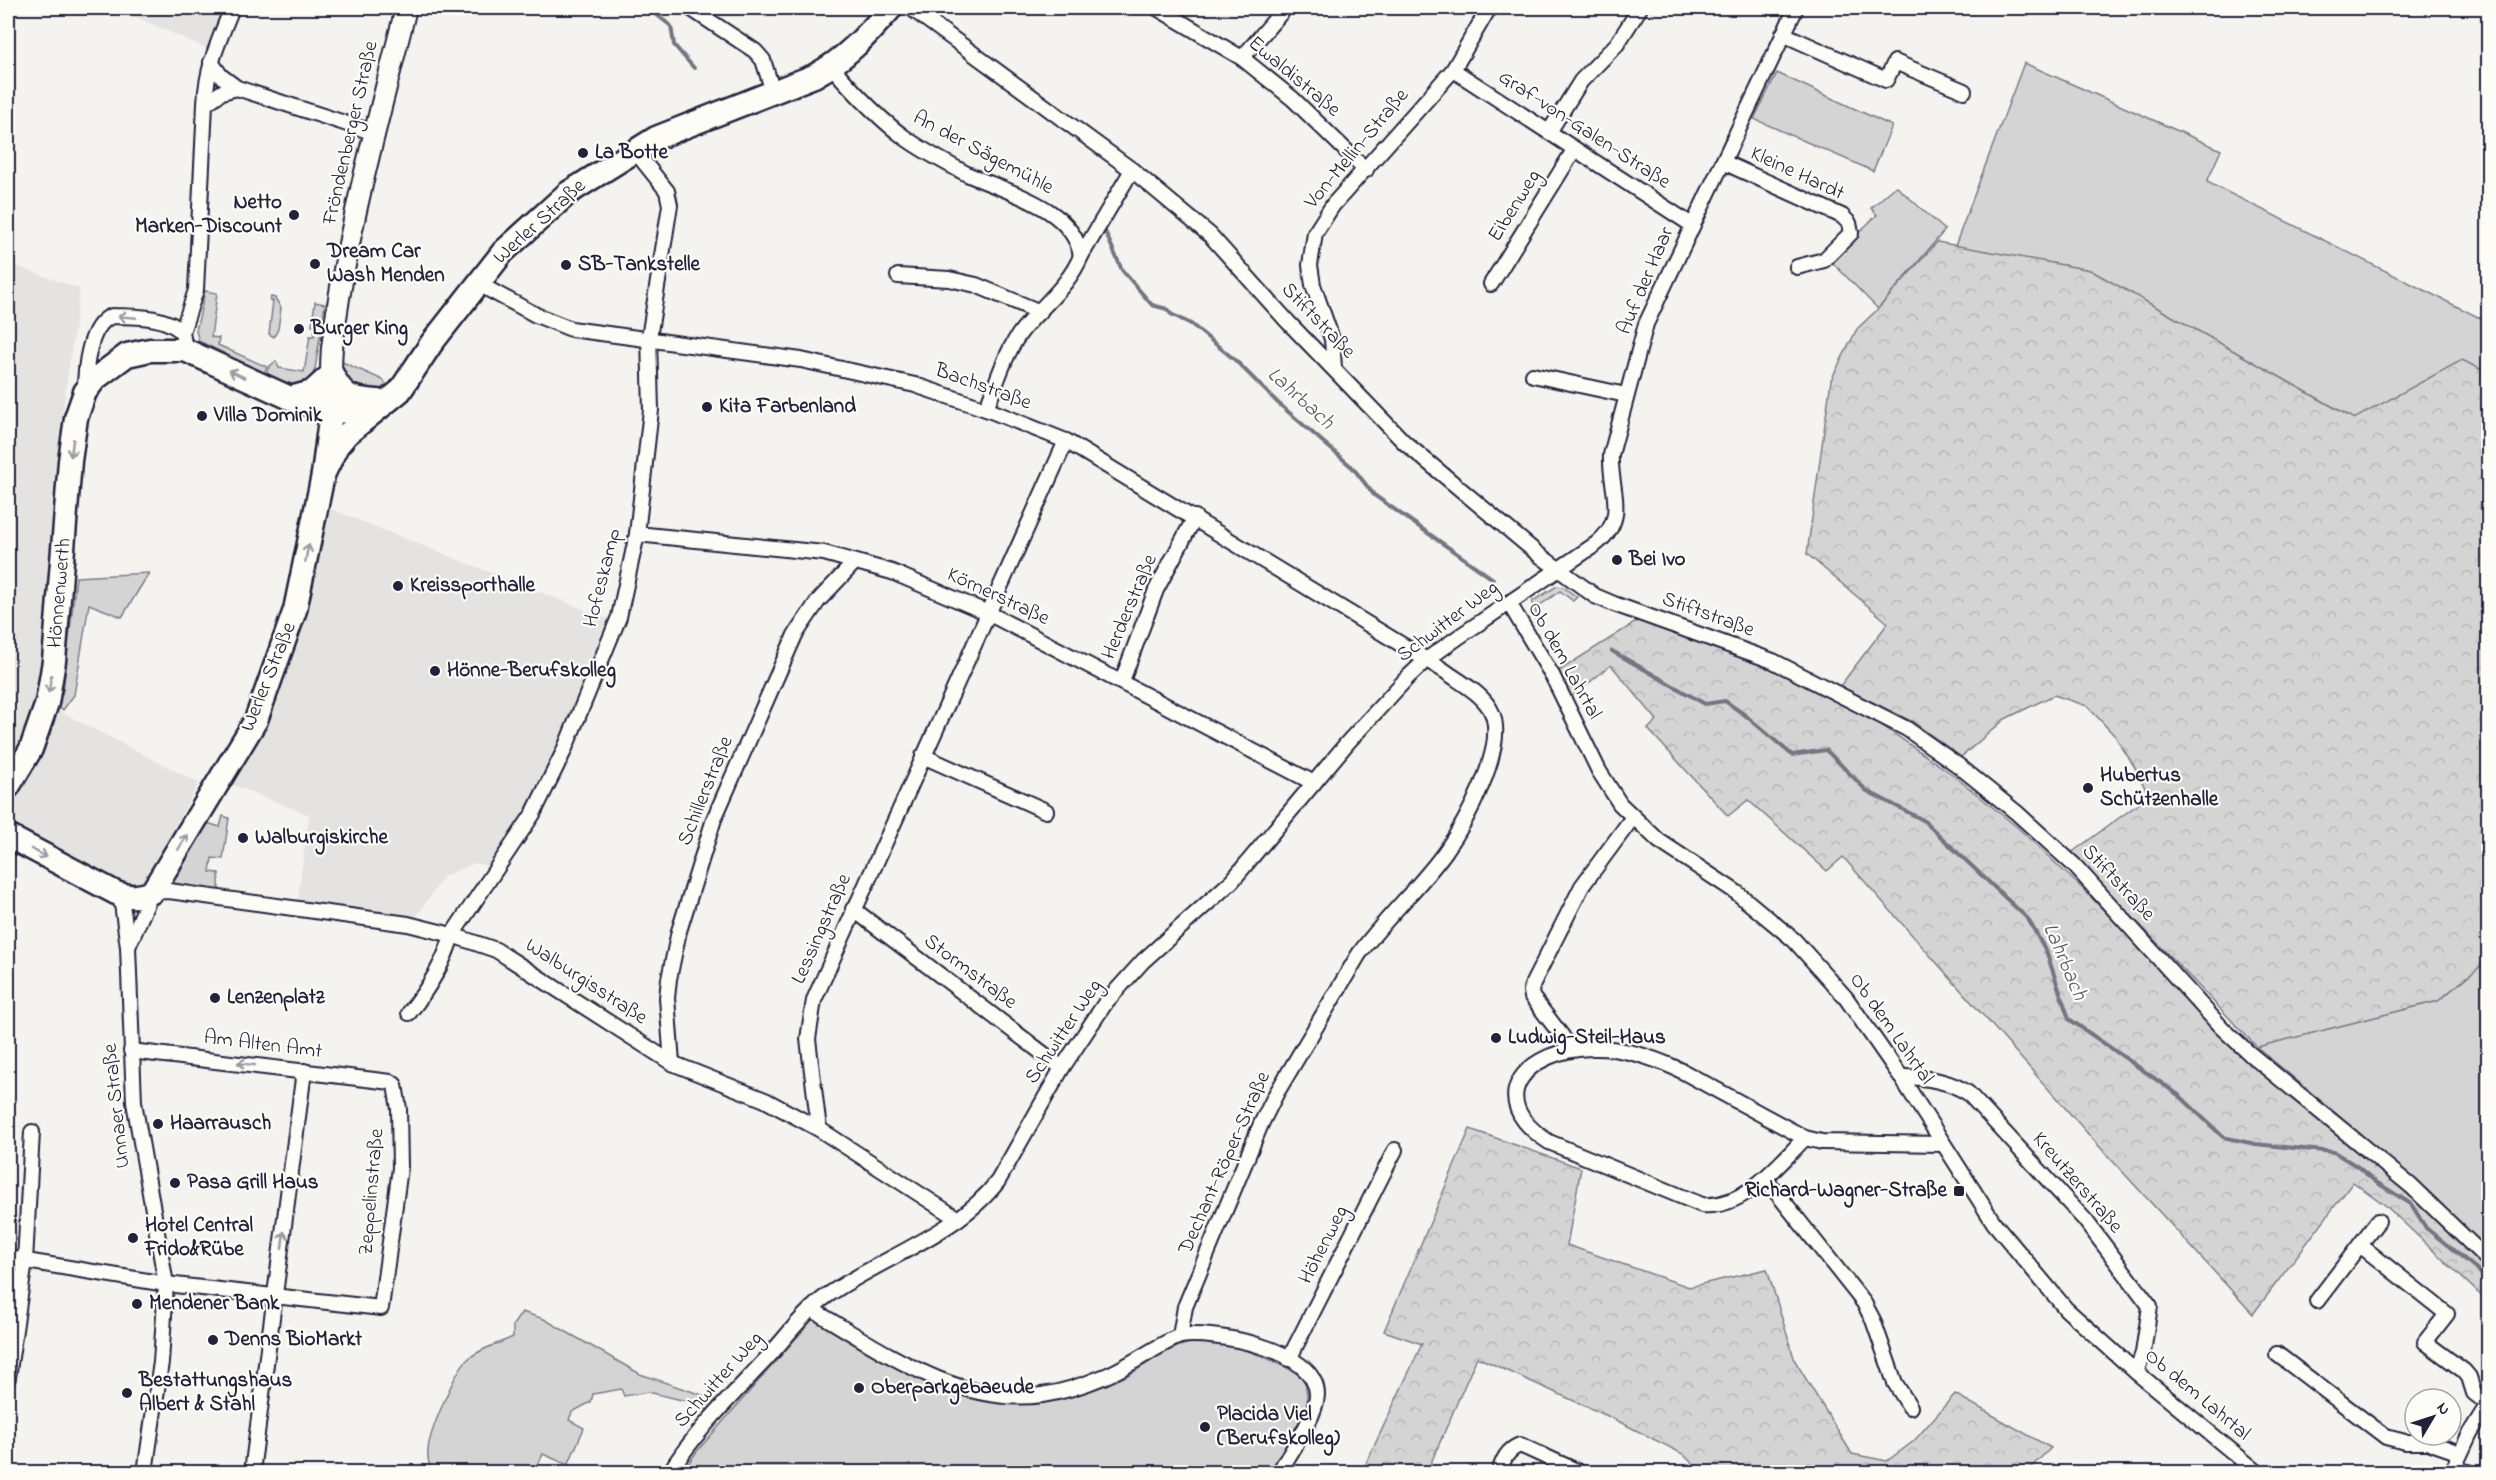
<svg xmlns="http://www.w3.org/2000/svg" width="2496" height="1480" font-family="'Indie Flower',sans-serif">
  <defs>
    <pattern id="forest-crowns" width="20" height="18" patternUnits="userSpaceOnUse" patternTransform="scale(1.5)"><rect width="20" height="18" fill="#d5d4d5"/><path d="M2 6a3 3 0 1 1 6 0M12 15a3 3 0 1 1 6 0" fill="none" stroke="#b7b6b8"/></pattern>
  </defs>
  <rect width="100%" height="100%" fill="#f4f3ef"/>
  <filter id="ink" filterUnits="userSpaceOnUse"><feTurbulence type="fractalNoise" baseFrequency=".0167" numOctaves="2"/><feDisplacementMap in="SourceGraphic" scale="12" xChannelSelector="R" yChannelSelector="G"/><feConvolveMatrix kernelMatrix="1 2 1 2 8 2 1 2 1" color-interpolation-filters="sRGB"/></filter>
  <g filter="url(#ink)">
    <g fill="#e4e3e2">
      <polygon points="115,8 224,8 208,49"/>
      <polygon points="8,263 80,289 60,429 50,599 44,665 37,700 199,783 142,884 131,888 8,822"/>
      <polygon points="323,506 613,621 558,752 528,813 492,867 475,863 444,876 413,921 297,905 309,815 226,782"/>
    </g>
    <g fill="#d5d4d5" stroke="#7c7b88" stroke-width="1.5">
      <polygon points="2024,63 2221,150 2207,182 2488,322 2488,373 2462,360 2355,419 2090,270 1955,246"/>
      <polygon points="1777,73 1892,126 1873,171 1754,119"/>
      <polygon points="1896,186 1945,230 1878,309 1830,260 1877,215 1871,208"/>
      <polygon points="205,291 217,293 211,337 219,338 218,345 267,367 264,373 199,341 196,331"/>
      <polygon points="271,297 275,298 281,308 278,329 274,337 269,334 273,301 270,301"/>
      <path d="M315,302l10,2 -10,65c-9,25 -31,13 -49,5l3,-7 7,-6 3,7 25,4 6,-36h4l1,-10 -3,-1z"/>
      <polygon points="340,361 383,380 387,385 378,390 357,391 342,374"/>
      <polygon points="149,573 122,617 89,604 74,695 63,710 56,708 63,691 76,577"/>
      <polygon points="1557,586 1563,587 1577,597 1573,601 1560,591 1535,609 1540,624 1538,626 1532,612 1533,601"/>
      <polygon points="223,816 229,818 223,859 212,858 210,872 219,873 219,896 169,891 207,823 220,827"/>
      <polygon points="2488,960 2488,1252 2415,1180 2257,1047 2438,1001"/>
      <path d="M522,1312l22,7 96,55 83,28 -12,14 -8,-11 -55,-13 -24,4 -3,-7 -28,5 -2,8 -19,10 -3,8 15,8 -16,37 -25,-11 -8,18h-103c-3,-7 -5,-14 -4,-22 1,-17 27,-79 39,-90 12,-11 31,-16 46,-23v-12z"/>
      <path d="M813,1319c64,37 135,86 213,85 31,0 67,-13 96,-26 24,-11 42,-29 68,-35 32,-7 89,18 115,36l3,26 -37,67h-589l16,-22z"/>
    </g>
    <g fill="url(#forest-crowns)" stroke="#7c7b88" stroke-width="1.5">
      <polygon points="1937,242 2090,270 2354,419 2462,360 2488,373 2488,960 2438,1001 2257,1047 2071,853 2149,796 2134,766 2115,736 2087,706 2054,695 2005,719 1961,757 1913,722 1840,686 1888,623 1807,554 1831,380 1857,329 1878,309"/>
      <polygon points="1647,615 1831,690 1952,774 2017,827 2083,889 2247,1058 2406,1190 2488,1270 2488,1302 2385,1205 2353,1182 2253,1314 2097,1144 1843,857 1827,871 1748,800 1728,816 1648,729 1657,720 1611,665 1565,702 1552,675"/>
      <polygon points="1470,1129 1581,1168 1567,1245 1689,1287 1767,1269 1795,1361 1852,1454 1887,1461 1914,1441 1955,1394 2051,1448 2026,1472 1701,1472 1683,1454 1612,1418 1477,1357 1427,1472 1362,1472 1422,1344 1384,1331"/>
    </g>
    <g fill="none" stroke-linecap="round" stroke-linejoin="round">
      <g stroke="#757582" stroke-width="4">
        <polyline points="648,8 671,26 674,45 694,68"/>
        <polyline points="1104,229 1122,270 1152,305 1167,309 1171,314 1191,324 1235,360 1278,403 1353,468 1374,495 1493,579"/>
        <polyline points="1612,651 1705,704 1725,701 1745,715 1792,755 1826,750 1867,791 1923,820 2028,919 2046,951 2069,1019 2180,1096 2223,1137 2255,1144 2334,1152 2358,1167 2376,1182 2411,1204 2426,1228 2478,1270 2488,1283"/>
      </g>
      <g stroke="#22223b" stroke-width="18">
        <g id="street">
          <polyline points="690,8 755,51 763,60 773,92"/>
          <polyline points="911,8 1132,170 1210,235 1288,322 1405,443 1538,554 1595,596 1614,604 1773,661 1907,729 1959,766 2017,813 2074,865 2221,1027 2250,1054 2411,1186 2488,1260"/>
          <polyline points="1157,8 1242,58 1293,99 1366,170"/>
          <polyline points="1783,34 1886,80 1895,62 1964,91"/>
          <polyline points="1242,58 1285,8"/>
          <polyline points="211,62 221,76 237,88 375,133"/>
          <path d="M832,67c21,24 46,51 72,70 19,14 42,26 63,37 39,18 106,33 114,82"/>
          <polyline points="1453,70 1692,225"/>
          <path d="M205,104c1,-35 14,-64 27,-96"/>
          <polyline points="1549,132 1581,81 1617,44 1640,8"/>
          <polyline points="1723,162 1842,216 1849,223 1851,233 1824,260 1797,267"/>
          <polyline points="898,276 949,279 976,285 1040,312"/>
          <path d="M477,283l59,32 35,14 230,31 114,25 71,24 80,32 379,230c16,12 39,23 47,42 15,35 -27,111 -47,139 -26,36 -60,66 -86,102l-83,140 -15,30 -76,183 -5,29c-27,11 -49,30 -77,41 -19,8 -40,15 -61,18 -84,12 -162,-46 -231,-86"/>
          <polyline points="1491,284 1574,150"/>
          <polyline points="185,350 182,332 196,290 205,104 222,92 237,88"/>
          <polyline points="1334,368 1332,339 1313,285 1310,265 1315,233 1333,205 1453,70 1489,8"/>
          <polyline points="1533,375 1626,395"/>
          <path d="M85,392c0,-22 3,-67 27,-76 23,1 53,-1 70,16"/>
          <path d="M986,409c11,-26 19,-58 38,-81 20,-24 45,-43 57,-72l51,-86"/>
          <polyline points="637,534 824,553 892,572 988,613 1314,783"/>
          <polyline points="1509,603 1552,675 1599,771 1620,804 1659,841 1736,892 1794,940 1846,998 1901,1077 1994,1223 2066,1309 2136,1372 2257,1472"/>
          <polyline points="1122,681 1156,590 1195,517"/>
          <polyline points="923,756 1046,811"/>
          <polyline points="116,893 122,904 128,947 134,1102 166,1284 161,1362 145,1472"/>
          <polyline points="853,909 1062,1068"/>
          <polyline points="128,947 152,892 169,891 408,924 452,935 496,950 672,1063 765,1100 819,1129 958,1219"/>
          <path d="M409,1013c19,-24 35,-49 43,-78l81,-121 30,-61 56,-136 18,-83 14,-124 -2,-72 21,-133 -3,-14 -32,-40"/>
          <polyline points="1570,1050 1562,1036 1532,997 1531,991 1533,983 1582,886 1633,817"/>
          <polyline points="672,1063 667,998 669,979 679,931 714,819 795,635 818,601 855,562"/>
          <path d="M1901,1077c23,0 47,3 67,16l117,127 65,86 -7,47 -7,19"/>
          <polyline points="819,1129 808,1039 814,1000 1066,441"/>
          <path d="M1805,1138c-27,27 -61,71 -103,67l-153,-63c-69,-44 -21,-93 43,-94 30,-1 62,10 88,22l125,68 17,4 121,2"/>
          <polyline points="1765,1178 1864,1303 1873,1320 1895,1383 1910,1407"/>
          <polyline points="2360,1245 2447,1314 2425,1342 2464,1371 2469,1377 2474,1393 2488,1404 2470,1433 2452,1472"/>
          <polyline points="8,1258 166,1284 381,1308 400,1168 399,1109 395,1085 391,1082 131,1051"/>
          <polyline points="2317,1301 2378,1221"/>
          <path d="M1180,1336c33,-5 137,12 137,59 -1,22 -27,58 -38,77"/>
          <polyline points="2277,1354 2386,1437 2405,1442 2428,1442 2460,1453"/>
          <polyline points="1289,1359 1395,1150"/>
          <polyline points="8,1378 25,1261 32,1132"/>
          <polyline points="2453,1469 2469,1472"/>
          <polyline points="252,1472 304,1071"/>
          <path d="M670,1472c26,-42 64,-78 98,-115 19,-21 37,-46 60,-62 53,-37 131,-62 170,-114l64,-113 44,-66 37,-41 89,-80 116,-139 59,-64 19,-18 34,-24 136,-92c34,-27 13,-54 15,-89l35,-131 150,-316"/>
          <path d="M1499,1472c4,-12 8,-22 21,-27l59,27"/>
        </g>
      </g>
      <g stroke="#22223b" stroke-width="24">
        <path id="secondary" d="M331,412c1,-21 -1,-43 1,-64 13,-112 47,-230 74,-340"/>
      </g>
      <g stroke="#22223b" stroke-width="27">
        <g id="primary">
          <path d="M290,398l22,-6 20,-18c12,24 19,25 45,27"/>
          <path d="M323,475l14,-29 10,-12 53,-43 31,-47 72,-92 65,-59 88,-55 158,-62c32,-17 53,-41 77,-68"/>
          <polyline points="8,787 31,749 47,703 54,661 70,461 76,418 85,392 95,379 127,355 150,350 185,350 290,398 331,412 351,411 379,404"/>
          <path d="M8,836l108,57c14,4 23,5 36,-1l104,-172 39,-110 28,-135 8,-63"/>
        </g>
      </g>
      <use href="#street" stroke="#fdfcf7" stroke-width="14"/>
      <use href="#secondary" stroke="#fdfcf7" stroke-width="20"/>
      <use href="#primary" stroke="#fdfcf7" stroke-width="22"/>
    </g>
    <defs><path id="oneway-shaft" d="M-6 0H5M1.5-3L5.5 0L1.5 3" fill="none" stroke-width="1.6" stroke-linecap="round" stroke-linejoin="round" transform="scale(1.5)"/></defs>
    <g stroke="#9a9aa2">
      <use href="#oneway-shaft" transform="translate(127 317) rotate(-175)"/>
      <use href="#oneway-shaft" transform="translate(237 374) rotate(-155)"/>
      <use href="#oneway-shaft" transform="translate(72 448) rotate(98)"/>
      <use href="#oneway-shaft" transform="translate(307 553) rotate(-79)"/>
      <use href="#oneway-shaft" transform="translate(50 684) rotate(99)"/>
      <use href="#oneway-shaft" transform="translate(183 842) rotate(-58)"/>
      <use href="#oneway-shaft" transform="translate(39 853) rotate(27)"/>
      <use href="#oneway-shaft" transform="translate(246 1064) rotate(-173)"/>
      <use href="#oneway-shaft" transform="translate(283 1240) rotate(-83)"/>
    </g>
  </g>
  <g fill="#22223b" stroke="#fdfcf7" stroke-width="2">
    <circle cx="583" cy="153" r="6"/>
    <circle cx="294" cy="215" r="6"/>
    <circle cx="315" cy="264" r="6"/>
    <circle cx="566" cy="265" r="6"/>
    <circle cx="299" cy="329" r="6"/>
    <circle cx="707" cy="407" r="6"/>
    <circle cx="202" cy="416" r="6"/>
    <circle cx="1617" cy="560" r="6"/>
    <circle cx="398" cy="586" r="6"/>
    <circle cx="435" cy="671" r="6"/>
    <circle cx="2088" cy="788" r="6"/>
    <circle cx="243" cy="838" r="6"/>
    <circle cx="215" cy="998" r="6"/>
    <circle cx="1496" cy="1038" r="6"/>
    <circle cx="158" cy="1124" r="6"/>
    <circle cx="175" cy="1183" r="6"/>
    <rect x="1953" y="1185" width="12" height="12" rx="3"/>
    <circle cx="133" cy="1238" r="6"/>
    <circle cx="137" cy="1304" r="6"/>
    <circle cx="213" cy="1340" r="6"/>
    <circle cx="859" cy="1388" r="6"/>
    <circle cx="127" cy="1393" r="6"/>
    <circle cx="1205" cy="1427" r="6"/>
  </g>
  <g text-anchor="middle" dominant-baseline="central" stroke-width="4.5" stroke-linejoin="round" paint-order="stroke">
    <g font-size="21" fill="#22223b" stroke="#fdfcf7">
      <text transform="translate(1294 77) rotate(40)">Ewaldistraße</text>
      <text transform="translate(1584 130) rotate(33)">Graf-von-Galen-Straße</text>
      <text transform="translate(351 133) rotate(-77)">Fröndenberger Straße</text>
      <text transform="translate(1357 149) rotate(-50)">Von-Mellin-Straße</text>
      <text transform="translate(983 153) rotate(28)">An der Sägemühle</text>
      <text transform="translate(1797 174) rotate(25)">Kleine Hardt</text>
      <text transform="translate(1515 206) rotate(-58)">Eibenweg</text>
      <text transform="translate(540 222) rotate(-42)">Werler Straße</text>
      <text transform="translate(1646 281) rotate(-67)">Auf der Haar</text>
      <text transform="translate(1318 321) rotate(46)">Stiftstraße</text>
      <text transform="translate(983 387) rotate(20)">Bachstraße</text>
      <text transform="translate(603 578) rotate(-76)">Hofeskamp</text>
      <text transform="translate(60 593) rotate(-85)">Hönnenwerth</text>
      <text transform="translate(998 597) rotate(25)">Körnerstraße</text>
      <text transform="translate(1130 607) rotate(-67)">Herderstraße</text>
      <text transform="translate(1708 615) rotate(20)">Stiftstraße</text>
      <text transform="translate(1448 622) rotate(-37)">Schwitter Weg</text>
      <text transform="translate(1564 661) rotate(61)">Ob dem Lahrtal</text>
      <text transform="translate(269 677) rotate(-68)">Werler Straße</text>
      <text transform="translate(706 791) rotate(-68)">Schillerstraße</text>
      <text transform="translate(2118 883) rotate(47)">Stiftstraße</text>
      <text transform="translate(822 929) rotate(-66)">Lessingstraße</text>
      <text transform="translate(970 972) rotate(37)">Stormstraße</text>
      <text transform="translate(586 982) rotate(33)">Walburgisstraße</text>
      <text transform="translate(1891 1029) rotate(55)">Ob dem Lahrtal</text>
      <text transform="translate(1064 1032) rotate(-56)">Schwitter Weg</text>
      <text transform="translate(263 1045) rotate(7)">Am Alten Amt</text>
      <text transform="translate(117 1106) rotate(-96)">Unnaer Straße</text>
      <text transform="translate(1225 1163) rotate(-66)">Dechant-Röper-Straße</text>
      <text transform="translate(2077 1183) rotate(49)">Kreutzerstraße</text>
      <text transform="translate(372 1192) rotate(-85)">Zeppelinstraße</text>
      <text transform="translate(1324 1245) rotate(-63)">Höhenweg</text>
      <text transform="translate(719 1380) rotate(-48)">Schwitter Weg</text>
      <text transform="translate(2197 1395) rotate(40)">Ob dem Lahrtal</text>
    </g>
    <g font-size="21" font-weight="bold" fill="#22223b" stroke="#fdfcf7" text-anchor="start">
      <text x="595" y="153">La Botte</text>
      <text x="282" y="203" text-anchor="end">Netto<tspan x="282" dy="24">Marken-Discount</tspan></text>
      <text x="327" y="252">Dream Car<tspan x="327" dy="24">Wash Menden</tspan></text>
      <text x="578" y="265">SB-Tankstelle</text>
      <text x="311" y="329">Burger King</text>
      <text x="719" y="407">Kita Farbenland</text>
      <text x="214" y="416">Villa Dominik</text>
      <text x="1629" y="560">Bei Ivo</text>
      <text x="410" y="586">Kreissporthalle</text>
      <text x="447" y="671">Hönne-Berufskolleg</text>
      <text x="2100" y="776">Hubertus<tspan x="2100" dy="24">Schützenhalle</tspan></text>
      <text x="255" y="838">Walburgiskirche</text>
      <text x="227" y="998">Lenzenplatz</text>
      <text x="1508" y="1038">Ludwig-Steil-Haus</text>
      <text x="170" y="1124">Haarrausch</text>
      <text x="187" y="1183">Pasa Grill Haus</text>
      <text x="1947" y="1191" text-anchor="end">Richard-Wagner-Straße</text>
      <text x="145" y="1226">Hotel Central<tspan x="145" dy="24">Frido&amp;Rübe</tspan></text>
      <text x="149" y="1304">Mendener Bank</text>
      <text x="225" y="1340">Denns BioMarkt</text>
      <text x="139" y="1381">Bestattungshaus<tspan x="139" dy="24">Albert &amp; Stahl</tspan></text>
      <text x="871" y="1388">Oberparkgebaeude</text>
      <text x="1217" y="1415">Placida Viel<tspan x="1217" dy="24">(Berufskolleg)</tspan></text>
    </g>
    <g font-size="22" font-style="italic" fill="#59596b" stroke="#fdfcf7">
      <text transform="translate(1300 399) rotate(42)">Lahrbach</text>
      <text transform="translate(2064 962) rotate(67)">Lahrbach</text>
    </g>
  </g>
  <rect width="2496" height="1480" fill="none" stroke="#fdfcf7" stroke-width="30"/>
  <rect x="15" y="15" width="2466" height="1450" fill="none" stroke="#22223b" stroke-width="2" filter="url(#ink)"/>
  <g transform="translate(2433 1417) rotate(51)"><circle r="28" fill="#fdfcf7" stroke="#a5a5ac" stroke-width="1.5"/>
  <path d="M0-4.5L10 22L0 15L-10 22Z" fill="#22223b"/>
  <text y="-9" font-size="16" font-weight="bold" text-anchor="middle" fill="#22223b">N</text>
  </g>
</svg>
